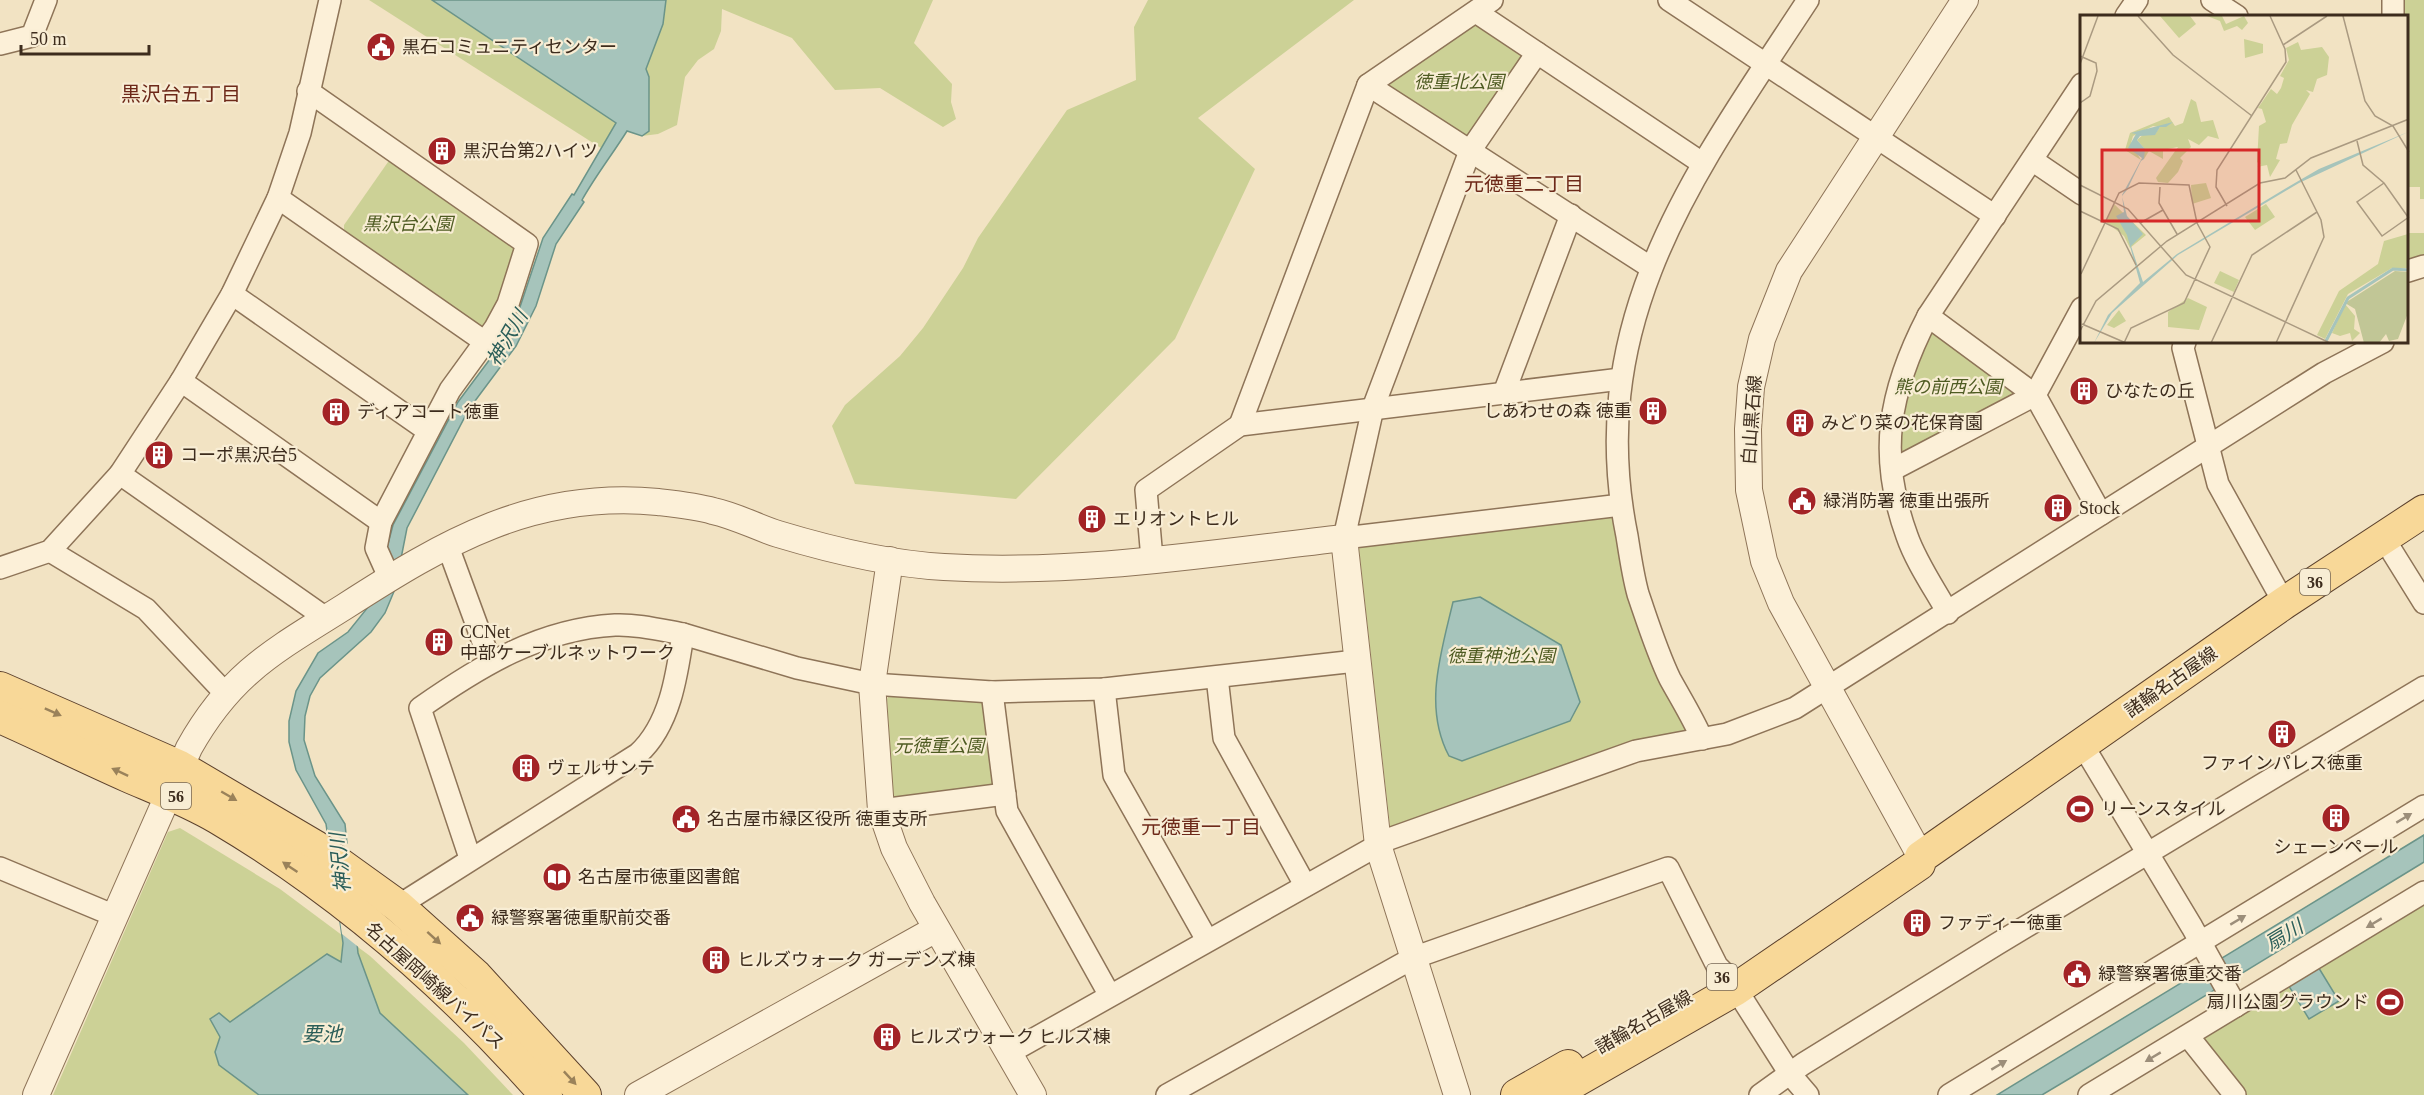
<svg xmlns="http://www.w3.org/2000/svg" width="2424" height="1095" font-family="'Times New Roman','Noto Sans JP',serif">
  <rect width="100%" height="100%" fill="#f2e3c3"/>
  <g fill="#ccd196">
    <polygon points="369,0 432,0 616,123 601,148"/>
    <path d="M666,0h267l-19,43 38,41 -1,18 5,17 -13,8 -63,-39 -45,2 -43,-52 -70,-29 -1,22 -7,18 -16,11 -13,17 -8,48 -19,9 -16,2 7,-5c1,-13 1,-51 -3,-62z"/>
    <polygon points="1148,0 1354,0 1198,118 1255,169 1175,339 1016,499 855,484 832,426 845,405 900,356 923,328 963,268 978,238 1067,110 1136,80 1134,27"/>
    <polygon points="2403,0 2424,0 2424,199 2420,199 2420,187 2408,187 2408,16 2402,16"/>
    <polygon points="1470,23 1479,23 1525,54 1467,139 1390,89 1390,78"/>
    <polygon points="396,160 514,244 518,252 497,308 487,325 478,328 344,234 344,225 388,162"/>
    <polygon points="2408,233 2424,233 2424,259 2408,264"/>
    <polygon points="1936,328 2017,389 2014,398 1907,456 1897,451 1898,421 1928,330"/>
    <polygon points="1610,514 1617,519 1687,731 1393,829 1390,827 1359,549 1365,541"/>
    <polygon points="890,694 983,700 996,783 990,790 893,799 887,699"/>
    <polygon points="180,828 280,889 370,956 464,1043 513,1095 53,1095 168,832"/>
    <polygon points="2424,899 2424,1095 2242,1095 2203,1046 2203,1036"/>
  </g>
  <g fill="#a6c4bb" stroke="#6b9489" stroke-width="1.5">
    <path d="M432,0h234l-3,24 -17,45 3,8v54l-7,5 -15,-5c-15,24 -31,44 -45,69l2,2 -28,42 -20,62 -20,40 -47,63 -62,119 -12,61 -10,24 -14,19 -51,46 -10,18 -5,20 -1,24 11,36 30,48 13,129 22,60 88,82h-209l-40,-30 -4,-13 5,-15 -10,-18 9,-6 11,9 97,-68 14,8 2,-19 -17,-119 -30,-54 -7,-28v-21l7,-30 22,-38 30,-21 25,-31 20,-76 65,-123 35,-47 26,-45 24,-72 29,-44 2,1 42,-72z"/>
    <path d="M1480,597l81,48 19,57 -10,19 -108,40 -13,-5c-26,-49 -8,-103 4,-154z"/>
    <polygon points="2424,835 2424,862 2072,1077 2042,1095 1997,1095"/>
    <polygon points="2317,965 2339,1001 2309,1019 2287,983"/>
  </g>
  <polygon fill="#f2e3c3" points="327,829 351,846 361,949 342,934"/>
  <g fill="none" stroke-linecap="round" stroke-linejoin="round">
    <g stroke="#8e7458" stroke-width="24">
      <g id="minor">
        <polyline points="1669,0 1995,216"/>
        <polyline points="2212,0 2237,16"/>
        <polyline points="1476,12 1702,163"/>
        <polyline points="2126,16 2137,0"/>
        <polyline points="2393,16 2393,0"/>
        <polyline points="0,44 32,36 46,0"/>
        <polyline points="1537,53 1470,151 1373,408 1344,538 1621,505"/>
        <polyline points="1368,85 1650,267"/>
        <polyline points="308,91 527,244 508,304 495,328 450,390 381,522 376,548 389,577"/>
        <polyline points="2032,160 2082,194"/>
        <polyline points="278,198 485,342"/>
        <polyline points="2408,271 2424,266"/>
        <polyline points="232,294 428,431"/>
        <polyline points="2082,308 2035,395 2101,514"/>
        <polyline points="2185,342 2183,348 2218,484 2284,603"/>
        <polyline points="181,381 381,522"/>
        <polyline points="1504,393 1571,215"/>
        <polyline points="1240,425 1368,85 1492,0"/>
        <polyline points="1892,470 2035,395 1928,316"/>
        <polyline points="120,474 326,618"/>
        <polyline points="2383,537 2424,603"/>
        <polyline points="447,544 490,661"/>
        <polyline points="50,551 146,609 225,693"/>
        <polyline points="1152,559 1146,490 1240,425 1621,379"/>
        <polyline points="0,568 50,551 120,474 181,381 232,294 278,198 300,133 330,0"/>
        <path d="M1948,613c-14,-25 -32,-51 -41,-77 -30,-82 -18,-145 21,-220l154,-232"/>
        <polyline points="1217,677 1224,738 1305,885"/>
        <polyline points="1104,689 1114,775 1207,940"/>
        <polyline points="992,692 1007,811 1109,994"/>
        <path d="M1702,739c-9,-21 -21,-40 -32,-60 -13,-27 -22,-56 -32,-85 -5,-18 -8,-39 -11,-58 -44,-217 69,-365 181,-536"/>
        <polyline points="2082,744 2192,927 2236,1006"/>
        <polyline points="881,810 1005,794"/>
        <path d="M470,858l-50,-150c60,-42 120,-79 195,-83 23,-1 46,5 68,9"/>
        <polyline points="0,868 115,916"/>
        <path d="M398,906l240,-152c32,-29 39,-79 45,-120l114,34 75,16 120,8 112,-3 252,-28"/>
        <polyline points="1736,989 1790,1074 1808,1095"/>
        <polyline points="2188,1036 2235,1095"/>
        <polyline points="1009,1053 1389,839 1636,751 1727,734 1795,708 2324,373 2383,342"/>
        <polyline points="1167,1095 1413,958 1668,868 1717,966 1726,975"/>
        <polyline points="1760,1095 1803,1064 1997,944 2424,687"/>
        <polyline points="1949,1095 2424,806"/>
        <polyline points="2089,1095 2424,892"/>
      </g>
    </g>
    <g stroke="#8e7458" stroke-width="28">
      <g id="tertiary">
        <polyline points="890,560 872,684 881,810 894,848 922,903 1033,1095"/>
        <polyline points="1921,857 1781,603 1764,561 1749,490 1748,429 1751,387 1762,339 1789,271 1965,0"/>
        <path d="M36,1095l153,-347c42,-75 85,-97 155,-141 101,-65 189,-117 314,-105 18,2 38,4 55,9 23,5 43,16 65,23 53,16 111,30 166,33 134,8 267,-14 400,-29l34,307 79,250"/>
        <polyline points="638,1095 936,929"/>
      </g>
    </g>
    <g stroke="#5c412d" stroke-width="34">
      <g id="primary">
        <polyline points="0,688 180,767 316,847 398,906 476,976 585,1095"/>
        <path d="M0,717c43,19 85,40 128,59 30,13 61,25 90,42 123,73 234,170 328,277"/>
        <polyline points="1517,1095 1568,1066"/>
        <polyline points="1551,1095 1736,989 1919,864 1921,857 2284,603 2424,511"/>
      </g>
    </g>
    <use href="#minor" stroke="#fcf0d8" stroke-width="21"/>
    <use href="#tertiary" stroke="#fcf0d8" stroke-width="26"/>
    <use href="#primary" stroke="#f8d898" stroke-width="32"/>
  </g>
  <defs><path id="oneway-solid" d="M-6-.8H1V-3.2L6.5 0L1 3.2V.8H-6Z" transform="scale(1.5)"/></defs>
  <g fill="#9a825a">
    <use href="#oneway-solid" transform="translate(53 712) rotate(24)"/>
    <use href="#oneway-solid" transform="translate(120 772) rotate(-155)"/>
    <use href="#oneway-solid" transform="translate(229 796) rotate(30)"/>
    <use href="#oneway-solid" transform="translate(290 867) rotate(-146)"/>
    <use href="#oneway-solid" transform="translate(434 938) rotate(42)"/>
    <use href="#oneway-solid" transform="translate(570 1078) rotate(47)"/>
  </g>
  <g fill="#9c8e7a">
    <use href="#oneway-solid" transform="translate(2404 818) rotate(-31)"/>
    <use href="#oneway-solid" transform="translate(2238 920) rotate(-31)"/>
    <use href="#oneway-solid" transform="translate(2374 923) rotate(149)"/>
    <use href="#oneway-solid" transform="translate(2153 1057) rotate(149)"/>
    <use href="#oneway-solid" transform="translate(1999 1065) rotate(-31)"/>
  </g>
  <defs>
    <g id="civic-disc" transform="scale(1.5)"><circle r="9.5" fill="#a32326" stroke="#f8edd4"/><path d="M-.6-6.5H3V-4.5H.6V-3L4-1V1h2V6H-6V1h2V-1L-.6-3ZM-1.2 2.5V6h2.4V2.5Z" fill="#fff"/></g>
    <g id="building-disc" transform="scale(1.5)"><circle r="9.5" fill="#a32326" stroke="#f8edd4"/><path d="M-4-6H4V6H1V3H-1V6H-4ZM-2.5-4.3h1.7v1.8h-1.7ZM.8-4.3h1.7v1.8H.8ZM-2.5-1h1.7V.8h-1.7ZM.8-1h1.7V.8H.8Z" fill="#fff"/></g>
    <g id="stadium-disc" transform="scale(1.5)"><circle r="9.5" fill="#a32326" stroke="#f8edd4"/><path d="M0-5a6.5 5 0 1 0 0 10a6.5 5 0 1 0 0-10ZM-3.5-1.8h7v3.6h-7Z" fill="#fff"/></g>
    <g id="library-disc" transform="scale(1.5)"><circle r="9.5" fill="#a32326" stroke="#f8edd4"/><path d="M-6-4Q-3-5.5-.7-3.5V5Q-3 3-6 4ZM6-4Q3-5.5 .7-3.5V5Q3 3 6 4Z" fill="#fff"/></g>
  </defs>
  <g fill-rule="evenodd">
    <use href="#civic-disc" x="381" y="47"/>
    <use href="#building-disc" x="442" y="151"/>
    <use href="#building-disc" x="2084" y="391"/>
    <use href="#building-disc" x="1653" y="411"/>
    <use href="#building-disc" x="336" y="412"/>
    <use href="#building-disc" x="1800" y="423"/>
    <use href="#building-disc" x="159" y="455"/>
    <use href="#civic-disc" x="1802" y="501"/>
    <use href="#building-disc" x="2058" y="508"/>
    <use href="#building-disc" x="1092" y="519"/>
    <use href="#building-disc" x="439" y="642"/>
    <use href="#building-disc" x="2282" y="734"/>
    <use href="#building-disc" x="526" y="768"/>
    <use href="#stadium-disc" x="2080" y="809"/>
    <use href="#building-disc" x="2336" y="818"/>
    <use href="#civic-disc" x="686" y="819"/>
    <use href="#library-disc" x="557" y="877"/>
    <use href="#civic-disc" x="470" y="918"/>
    <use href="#building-disc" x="1917" y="923"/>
    <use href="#building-disc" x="716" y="960"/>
    <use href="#civic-disc" x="2077" y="974"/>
    <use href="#stadium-disc" x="2390" y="1002"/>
    <use href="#building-disc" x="887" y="1037"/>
  </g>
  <g text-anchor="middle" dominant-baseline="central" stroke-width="4.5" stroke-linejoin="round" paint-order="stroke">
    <g fill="#f8edd4" stroke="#756654" stroke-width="1.5">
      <rect x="2300" y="569" width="30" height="26" rx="4.5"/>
      <rect x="161" y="783" width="30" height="26" rx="4.5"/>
      <rect x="1707" y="964" width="30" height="26" rx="4.5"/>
    </g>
    <g font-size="16" font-weight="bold" fill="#3d2c1d">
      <text x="2315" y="582">36</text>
      <text x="176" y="796">56</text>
      <text x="1722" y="977">36</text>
    </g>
    <g font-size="18" fill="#3d2c1d" stroke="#f8edd4" text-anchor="start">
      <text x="402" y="47">黒石コミュニティセンター</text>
      <text x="463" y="151">黒沢台第2ハイツ</text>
      <text x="2105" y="391">ひなたの丘</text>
      <text x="1632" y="411" text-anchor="end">しあわせの森 徳重</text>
      <text x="357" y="412">ディアコート徳重</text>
      <text x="1821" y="423">みどり菜の花保育園</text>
      <text x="180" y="455">コーポ黒沢台5</text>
      <text x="1823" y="501">緑消防署 徳重出張所</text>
      <text x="2079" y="508">Stock</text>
      <text x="1113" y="519">エリオントヒル</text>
      <text x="460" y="632">CCNet<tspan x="460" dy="21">中部ケーブルネットワーク</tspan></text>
      <text x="2282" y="763" text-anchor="middle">ファインパレス徳重</text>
      <text x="547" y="768">ヴェルサンテ</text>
      <text x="2101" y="809">リーンスタイル</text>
      <text x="707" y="819">名古屋市緑区役所 徳重支所</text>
      <text x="2336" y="847" text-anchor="middle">シェーンペール</text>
      <text x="578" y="877">名古屋市徳重図書館</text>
      <text x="491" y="918">緑警察署徳重駅前交番</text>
      <text x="1938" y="923">ファディー徳重</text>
      <text x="737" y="960">ヒルズウォーク ガーデンズ棟</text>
      <text x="2098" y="974">緑警察署徳重交番</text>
      <text x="2369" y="1002" text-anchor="end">扇川公園グラウンド</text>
      <text x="908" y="1037">ヒルズウォーク ヒルズ棟</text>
    </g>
    <g font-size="18" font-style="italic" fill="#4e5b22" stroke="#f8edd4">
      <text x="1459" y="82">徳重北公園</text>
      <text x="408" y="224">黒沢台公園</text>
      <text x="1948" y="387">熊の前西公園</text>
      <text x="1501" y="656">徳重神池公園</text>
      <text x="939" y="746">元徳重公園</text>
    </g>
    <g font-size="18" fill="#3d2c1d" stroke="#f8edd4">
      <text transform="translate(1752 420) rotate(-86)">白山黒石線</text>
      <text transform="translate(2171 682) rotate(-35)">諸輪名古屋線</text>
      <text transform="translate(435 986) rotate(42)">名古屋岡崎線バイパス</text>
      <text transform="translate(1644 1022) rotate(-30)">諸輪名古屋線</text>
    </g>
    <g font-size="20" fill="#6d2919" stroke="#f8edd4">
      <text x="181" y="94">黒沢台五丁目</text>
      <text x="1524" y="184">元徳重二丁目</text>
      <text x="1201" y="827">元徳重一丁目</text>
    </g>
    <g font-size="20" font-style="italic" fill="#2b5e59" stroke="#f8edd4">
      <text transform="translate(507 338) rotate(-60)">神沢川</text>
      <text transform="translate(340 863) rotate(-96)">神沢川</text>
      <text transform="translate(2284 935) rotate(-31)">扇川</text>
      <text x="322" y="1034">要池</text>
    </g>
  </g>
  <g transform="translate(2080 15)">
    <rect width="328" height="328" fill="#f2e3c3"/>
    <path d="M80,1h30l6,8 -17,14zM127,1h15l4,8 18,-8 4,7 -6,7 -5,-4 -13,5 -4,-10zM164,24l19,5v9l-18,5zM218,27l3,8 21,-3 7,10 -2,18 -10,4 -4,13 -7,-2 4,4 -18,31 -5,18 -7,1 -4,15 4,1 -10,17 -3,-12 -10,2 4,-2 -4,-3 2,-36 7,-4 -4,-13 -4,-1 13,-19 6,5 4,-6 3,-10 -4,-2 9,-16 -3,-12zM111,84l5,3 5,20 12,-2 6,19 -11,-3 -9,9 -11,-6 3,8 -11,11 3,3 -5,11 -10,11 -10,-1 -2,-4 22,-31 -15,3v9l-14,-8 -5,8v-11l-7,-8 8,-7 10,1 5,-7 -7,-1 -20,10 -2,7 10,17 -16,-10 5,-17 39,-16 6,9 8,-3zM126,168l5,15 -19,6 -1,-19zM34,189l32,31 -16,13 -6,-12 -18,-14zM186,189l9,13 -20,13 -10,-13zM328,219v34h-16l-44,26 -23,45 -8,-4 22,-44 39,-27 6,-23zM140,256l19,9 -5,12 -20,-9zM108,283l19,9 -8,23 -31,-3v-15zM265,289l10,12 -1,13 6,4 -8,8 -2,-8 -10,3 -8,-3zM39,295l7,11 -12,7 -7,-3z" fill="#ccd196"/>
    <path d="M315,256l14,1 -1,41 -10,26 -9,2 -3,-7 -7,9h-15l-9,-34 -10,-6z" fill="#c1c696"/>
    <path d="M93,107l-7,5h-6l-5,8 -15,1 -3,4 8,9 -1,10 -3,2 -14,29 -5,6 5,20 16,18 -12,12 12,36 34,-28 111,-67 31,-18 89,-37 -109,51 -121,72 -66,58 -18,30 14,-28 32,-32 -13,-48 -11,-19 8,-4 -2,-17 20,-37 -14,-10 8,-14 -5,-1z" fill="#a6c4bb"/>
    <path fill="none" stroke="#a6c4bb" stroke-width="3" d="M246,326l22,-43 45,-29 16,1"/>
    <path fill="none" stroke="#aa9a81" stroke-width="1.5" d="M58,1l35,39 79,61M263,1l22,85 10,15 18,10 16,26M203,30l44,-29M0,41l16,7 1,8 -7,25 -10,7M0,49l18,-48M277,126l6,24 21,18 24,34M304,168l-27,19 25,34 27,-19M0,170l48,24 58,66 144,68M80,172l-1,16 18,31M147,191l-11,-19 1,-17 69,-108 -1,-13 -15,-33M0,196l38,18 18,36M60,208l23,-13M1,259l38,-81 20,-10 50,2 8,38 13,24 -26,56 -53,25 -7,15M2,309l44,19M0,316l16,-30 71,-60 93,-58 25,-5 26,-20 98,-39M131,328l41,-88 65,-43M196,328l48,-106 -3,-17 -25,-50"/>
    <path fill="#d62828" fill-opacity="0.15" stroke="#d62828" stroke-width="3" d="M22,135h157v71h-157z"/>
    <rect width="328" height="328" fill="none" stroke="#3d2c1d" stroke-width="3"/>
  </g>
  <path d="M21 45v9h128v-9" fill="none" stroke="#3d2c1d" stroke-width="3"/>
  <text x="30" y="45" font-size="18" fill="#3d2c1d" stroke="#f8edd4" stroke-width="4.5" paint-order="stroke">50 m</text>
</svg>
